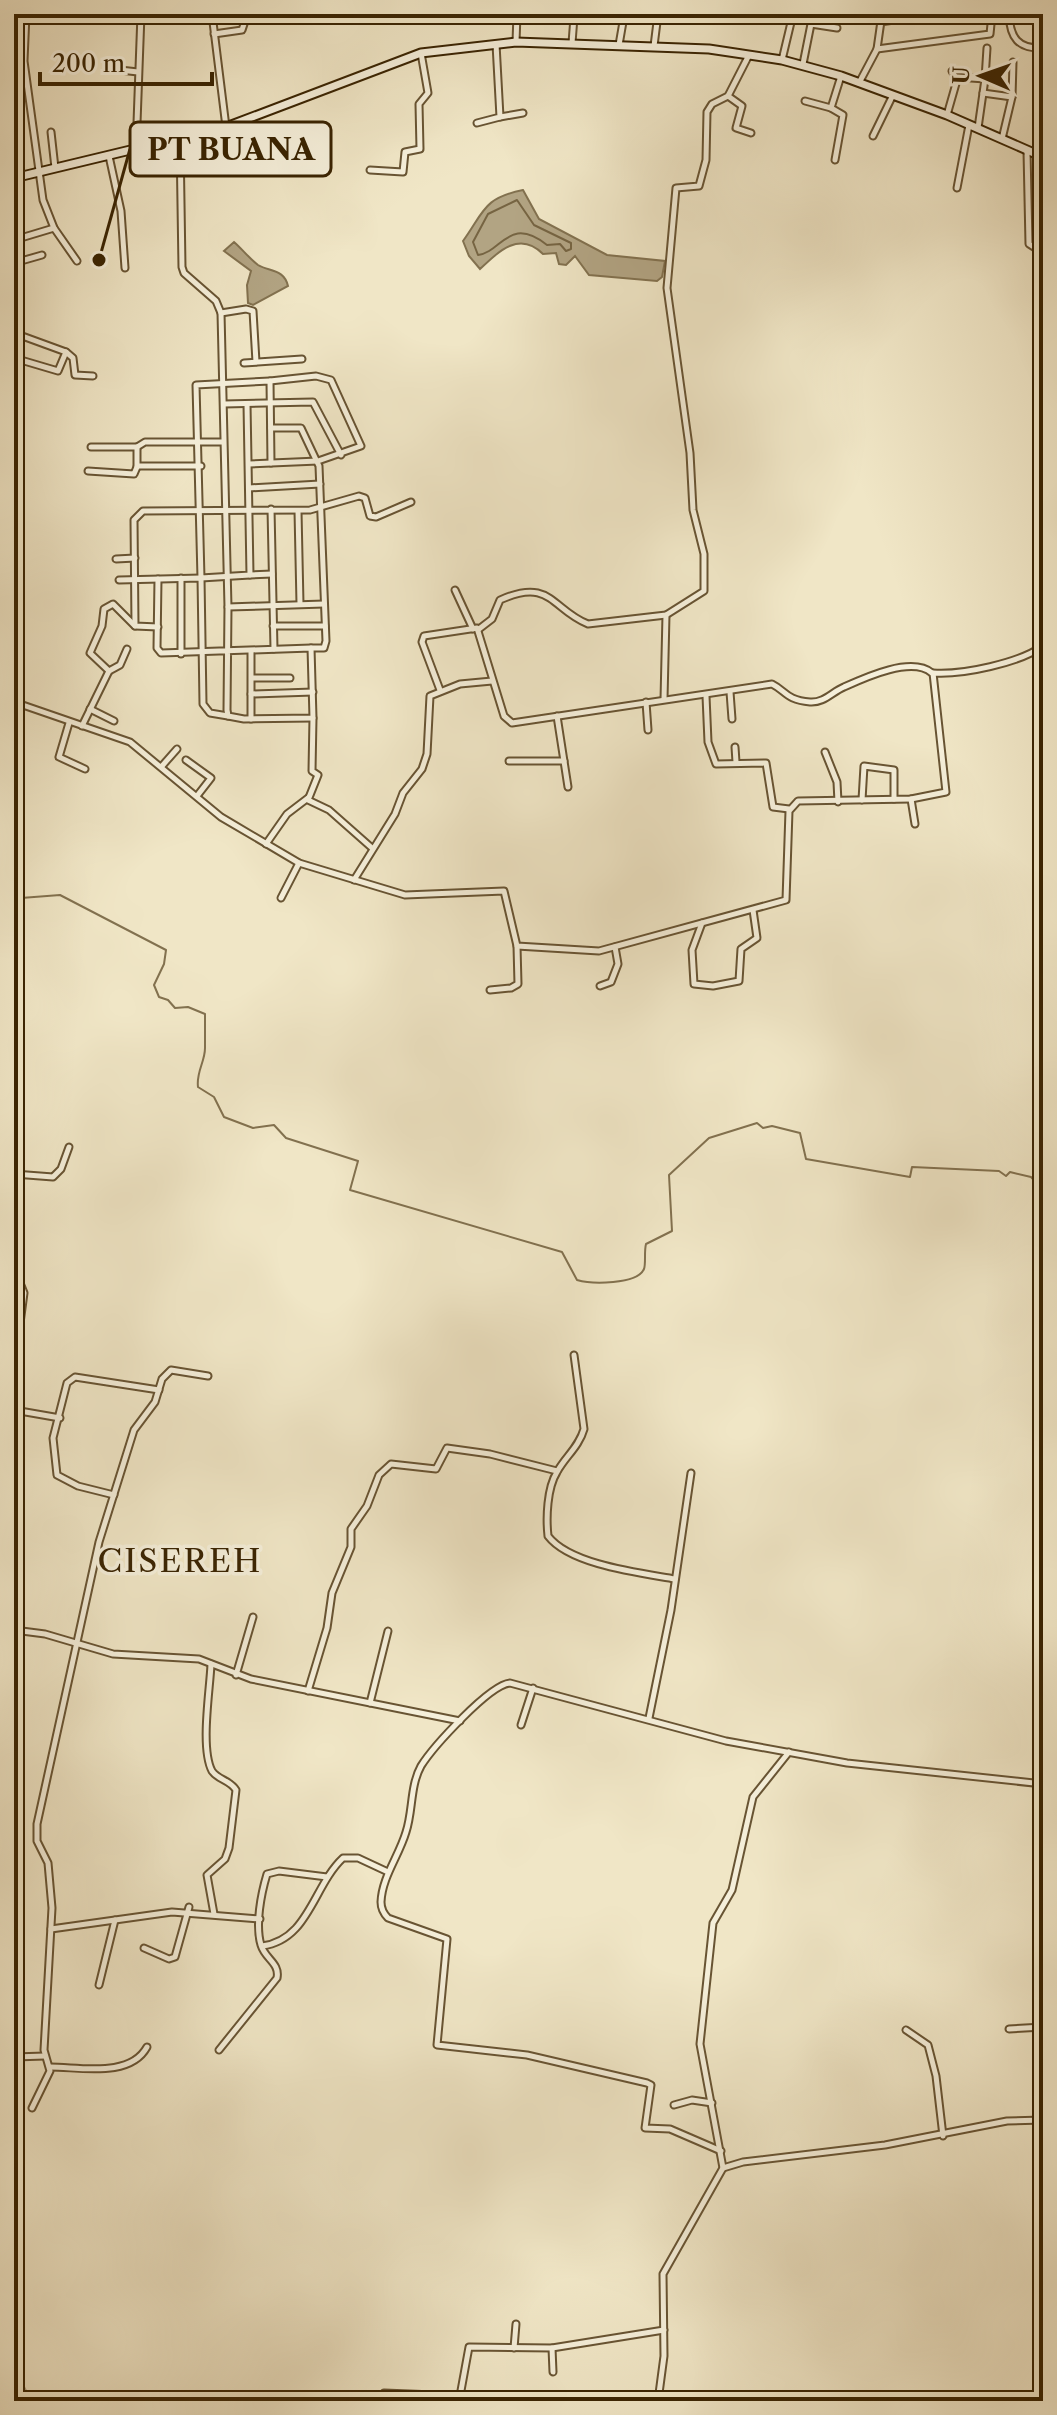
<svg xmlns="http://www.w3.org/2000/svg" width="1057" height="2415" font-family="'Libre Caslon Text',serif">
  <rect width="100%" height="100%" fill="#f0e6c6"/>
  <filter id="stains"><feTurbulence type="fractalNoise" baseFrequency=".0025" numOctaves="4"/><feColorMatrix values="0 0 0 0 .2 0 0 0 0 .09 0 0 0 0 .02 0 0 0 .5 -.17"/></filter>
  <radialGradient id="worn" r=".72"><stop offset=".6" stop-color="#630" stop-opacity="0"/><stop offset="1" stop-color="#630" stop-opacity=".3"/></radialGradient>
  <g fill="#b2a483" stroke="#82714f" stroke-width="2">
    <path d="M523,190l16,29 68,36 58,6 -3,16 -5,4 -68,-6 -14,-19 -9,9 -7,-1 -3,-11 -13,1c-23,-23 -43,-4 -63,15l-11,-13 -6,-15c21,-29 20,-43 60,-51z"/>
    <path d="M234,242c8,7 16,17 24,23 12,7 26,4 30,21l-35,19 -5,-2 -1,-18 4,-14 -27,-20z"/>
  </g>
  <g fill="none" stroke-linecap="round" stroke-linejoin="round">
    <path stroke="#766442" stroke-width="2" d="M517,200l17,25 37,18v6l-5,2 -6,-7 -13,1c-38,-30 -45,7 -69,10l-5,-13 15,-28z"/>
    <path stroke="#82714f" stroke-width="2" d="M14,891l7,7 39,-3 106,55 -2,14 -10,21 5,12 9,3 7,8 13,-1 17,7c0,12 0,21 0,34 0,14 -9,24 -7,39l16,10 10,20 29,11 21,-3 12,13 72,23 -8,29 212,62 15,28c14,4 60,5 67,-11 2,-5 0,-18 2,-25l26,-13 -3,-56 40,-37 48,-15 6,5 9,-2 28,7 6,26 104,18 2,-10 87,4 7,5 4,-4 21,5 12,13"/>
    <polyline stroke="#b2a483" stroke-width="10" points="14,2377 27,2401"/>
    <g stroke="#685433" stroke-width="9">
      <g id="street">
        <polyline points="26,14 24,61 43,200 54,228 77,261"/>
        <polyline points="212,14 226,127"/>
        <polyline points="567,14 574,17 572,43"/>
        <path d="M1009,14c1,24 9,35 34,34"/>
        <polyline points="880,22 936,14"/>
        <polyline points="214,34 242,30 246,18"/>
        <polyline points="516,42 517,14"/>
        <polyline points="619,45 624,16"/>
        <polyline points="654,46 658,14"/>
        <polyline points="877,49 990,34 992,14"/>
        <polyline points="782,60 793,14"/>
        <polyline points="803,64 811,24 837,28"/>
        <polyline points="120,70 138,72"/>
        <polyline points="957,77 985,79 978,128"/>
        <polyline points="985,79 987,48"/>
        <polyline points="859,83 877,49 882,14"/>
        <polyline points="983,93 1012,97 1013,62"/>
        <polyline points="728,96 742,106 736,128 751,133"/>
        <polyline points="805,101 831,108"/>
        <polyline points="947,115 957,80 952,71"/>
        <polyline points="500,117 523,113"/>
        <polyline points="477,123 500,117 496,44"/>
        <polyline points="51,132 55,168"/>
        <polyline points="873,136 892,97"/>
        <polyline points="1002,139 1012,97"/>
        <polyline points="136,150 141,14"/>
        <polyline points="1027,151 1029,244 1043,253"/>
        <polyline points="109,156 121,211 125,268"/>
        <polyline points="835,160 843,115 831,108 841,76"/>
        <polyline points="370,170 403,172 405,152 420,149 419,104 428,93 421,53"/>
        <polyline points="957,188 969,125"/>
        <polyline points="14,240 54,228"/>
        <polyline points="14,263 42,255"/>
        <polyline points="14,286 20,284"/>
        <polyline points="221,313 246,309 253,311 256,362"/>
        <polyline points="14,333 66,352 58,371 14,358"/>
        <polyline points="66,352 73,358 75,375 93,376"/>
        <polyline points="244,363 302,359"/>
        <polyline points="224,404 313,402 341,455"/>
        <polyline points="247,404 250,575 201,578 196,385 270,381 271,463"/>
        <polyline points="271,428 301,428 319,466 326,641 324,648 311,648"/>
        <polyline points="91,447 137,447 137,466 201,466"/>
        <polyline points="137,447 145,442 223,442"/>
        <polyline points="249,464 318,461 361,446 331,380 316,376 270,381"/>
        <polyline points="88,471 134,474 137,467"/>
        <polyline points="249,488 320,484"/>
        <polyline points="271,509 274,649"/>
        <polyline points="298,511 300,604"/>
        <polyline points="116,559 135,558"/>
        <polyline points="250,575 272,574"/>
        <polyline points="181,578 181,654"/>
        <polyline points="158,579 157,648 161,653 311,648 313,718 244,719 228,716 227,710 228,607 221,313 216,301 184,273 182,267 180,140"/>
        <polyline points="119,580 201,578 203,704 210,713 228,716"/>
        <polyline points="455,590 473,629"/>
        <polyline points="228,607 324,604"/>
        <polyline points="135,626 134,520 143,511 310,510 359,496 365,498 370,516 376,517 411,502"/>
        <polyline points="273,626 325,626"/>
        <path d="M479,629l13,-10 8,-19c51,-23 52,10 88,24l78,-9 38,-24v-37l-11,-44 -3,-57 -23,-165 9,-100 23,-2 7,-26 1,-48 5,-8 16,-8 21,-41"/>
        <polyline points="251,651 251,719"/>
        <polyline points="109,671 120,665 127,649"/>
        <polyline points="252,678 290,678"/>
        <path d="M440,690l-18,-48 2,-6 53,-8 27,88 8,7 260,-39c14,7 14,16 38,18 14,1 22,-10 34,-15 22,-10 68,-31 88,-14"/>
        <polyline points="730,692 732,719"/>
        <polyline points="251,694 313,692"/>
        <polyline points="706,696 708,742 716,764 766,763 773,807 789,809"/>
        <polyline points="664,699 666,615"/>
        <path d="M14,702l116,40 91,75 78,46 106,32 99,-4 13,55 82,5 187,-51 3,-89 9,-10 113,-2 35,-7 -13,-119c30,2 86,-10 110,-27"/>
        <polyline points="646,702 648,730"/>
        <polyline points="90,709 114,721"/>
        <polyline points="557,716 568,787"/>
        <polyline points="313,718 312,771 318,775 308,800 329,810 372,848"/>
        <polyline points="69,723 59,757 85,769"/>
        <polyline points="82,726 109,671 90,653 102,626 104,609 113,604 135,626 158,627"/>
        <polyline points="735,747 736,762"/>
        <polyline points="825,752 837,782 838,802"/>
        <polyline points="186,760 211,778 197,796"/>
        <polyline points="509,761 564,761"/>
        <polyline points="162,766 177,749"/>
        <polyline points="911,799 915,824"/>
        <polyline points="862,800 864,766 894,770 894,799"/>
        <polyline points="266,844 287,814 308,798"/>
        <polyline points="354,880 395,814 403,793 422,769 427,754 430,696 460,684 492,681"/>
        <polyline points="281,898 299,863"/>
        <polyline points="702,923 692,950 694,984 713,986 739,981 741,949 757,938 753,910"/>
        <polyline points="600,986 611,982 618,964 615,947"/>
        <polyline points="490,990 511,988 518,984 517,946"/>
        <polyline points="14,1174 53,1177 61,1169 69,1147"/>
        <polyline points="14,1268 24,1293 14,1369"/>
        <path d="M574,1355l10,74c-5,18 -19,28 -27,43 -10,16 -11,46 -9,64 22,29 93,37 127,43"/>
        <polyline points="14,1410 60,1418"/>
        <polyline points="114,1495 78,1486 57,1475 53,1438 67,1383 75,1377 159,1390"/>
        <polyline points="14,1630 45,1634 113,1654 199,1659 251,1679 460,1721"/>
        <path d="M211,1664c-1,26 -11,84 1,107 6,9 18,9 24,19l-7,58 -4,11 -18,16 7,39"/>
        <polyline points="236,1675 253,1617"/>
        <polyline points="308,1691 327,1628 332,1593 351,1547 351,1529 367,1506 379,1475 391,1464 436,1469 447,1448 490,1454 557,1471"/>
        <polyline points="370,1703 388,1631"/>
        <polyline points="649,1718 671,1610 691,1473"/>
        <polyline points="521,1725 533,1688"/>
        <polyline points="51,1929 172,1912 260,1919"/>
        <path d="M262,1946c47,-6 51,-60 81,-88h15l30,14"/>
        <polyline points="144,1948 169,1959 175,1957 189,1907"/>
        <polyline points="99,1985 115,1920"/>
        <polyline points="1009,2029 1043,2027"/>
        <polyline points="906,2030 928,2045 936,2076 943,2136"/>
        <path d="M219,2050l58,-72c3,-15 -12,-19 -16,-33 -6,-20 0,-51 6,-71l12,-3 48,6"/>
        <polyline points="14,2057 45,2056"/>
        <path d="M50,2067c31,0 80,11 97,-20"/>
        <polyline points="674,2105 692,2100 712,2103"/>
        <polyline points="32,2108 50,2071 44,2050 52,1908 48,1863 37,1841 37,1824 99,1542 134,1430 155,1402 162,1379 171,1370 208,1376"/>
        <path d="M721,2151l-51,-22 -25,-1 6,-43 -4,-2 -120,-28 -90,-10 10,-106 -59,-21c-4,-4 -7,-9 -7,-16 1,-25 18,-46 25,-70 7,-21 4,-46 15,-66 12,-19 68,-81 89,-83l216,58 121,22 196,21"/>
        <polyline points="723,2168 743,2162 885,2145 1007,2121 1043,2120"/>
        <polyline points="514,2348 516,2324"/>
        <polyline points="552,2348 553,2372"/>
        <polyline points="381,2401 384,2393 460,2396 469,2347 552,2348 664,2330"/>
        <polyline points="658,2401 664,2356 663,2274 723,2168 700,2044 713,1923 732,1890 753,1797 789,1752"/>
      </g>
    </g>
    <g stroke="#3a2402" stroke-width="11">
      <polyline id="secondary" points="14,178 226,127 421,53 516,42 709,49 782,60 841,76 947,115 1043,157"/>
    </g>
    <use href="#street" stroke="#f5efda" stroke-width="5"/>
    <use href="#secondary" stroke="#f5efda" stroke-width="7"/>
  </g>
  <g text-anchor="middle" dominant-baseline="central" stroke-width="7" stroke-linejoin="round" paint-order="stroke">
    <g font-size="32" letter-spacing="2" fill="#3a2402" stroke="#f5efda">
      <text x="180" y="1560">CISEREH</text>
    </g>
  </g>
  <path fill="none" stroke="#3a2402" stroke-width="3" d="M99 260L130 149"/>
  <circle fill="#3a2402" stroke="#f5efda" stroke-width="3" cx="99" cy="260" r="8"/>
  <rect fill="#f5efda" stroke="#3a2402" stroke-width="3" x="130" y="122" width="201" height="54" rx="8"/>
  <g font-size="30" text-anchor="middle" font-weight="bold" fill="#3a2402">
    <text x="231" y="160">PT BUANA</text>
  </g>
  <rect width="1057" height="2415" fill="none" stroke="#f0e6c6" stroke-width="48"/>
  <rect x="16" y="16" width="1025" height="2383" fill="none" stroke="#3a2402" stroke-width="4"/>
  <rect x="24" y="24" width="1009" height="2367" fill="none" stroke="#3a2402" stroke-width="2"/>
  <g transform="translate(981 76) rotate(272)" stroke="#f5efda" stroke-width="6" paint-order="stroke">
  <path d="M0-6L14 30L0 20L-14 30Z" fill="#3a2402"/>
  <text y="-12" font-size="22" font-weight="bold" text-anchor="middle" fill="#3a2402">U</text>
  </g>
  <path d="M40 72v12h172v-12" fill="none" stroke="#3a2402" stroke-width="4"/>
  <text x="52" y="72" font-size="24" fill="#3a2402" stroke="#f5efda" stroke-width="6" paint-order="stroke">200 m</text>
  <rect width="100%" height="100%" filter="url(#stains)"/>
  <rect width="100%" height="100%" fill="url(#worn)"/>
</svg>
